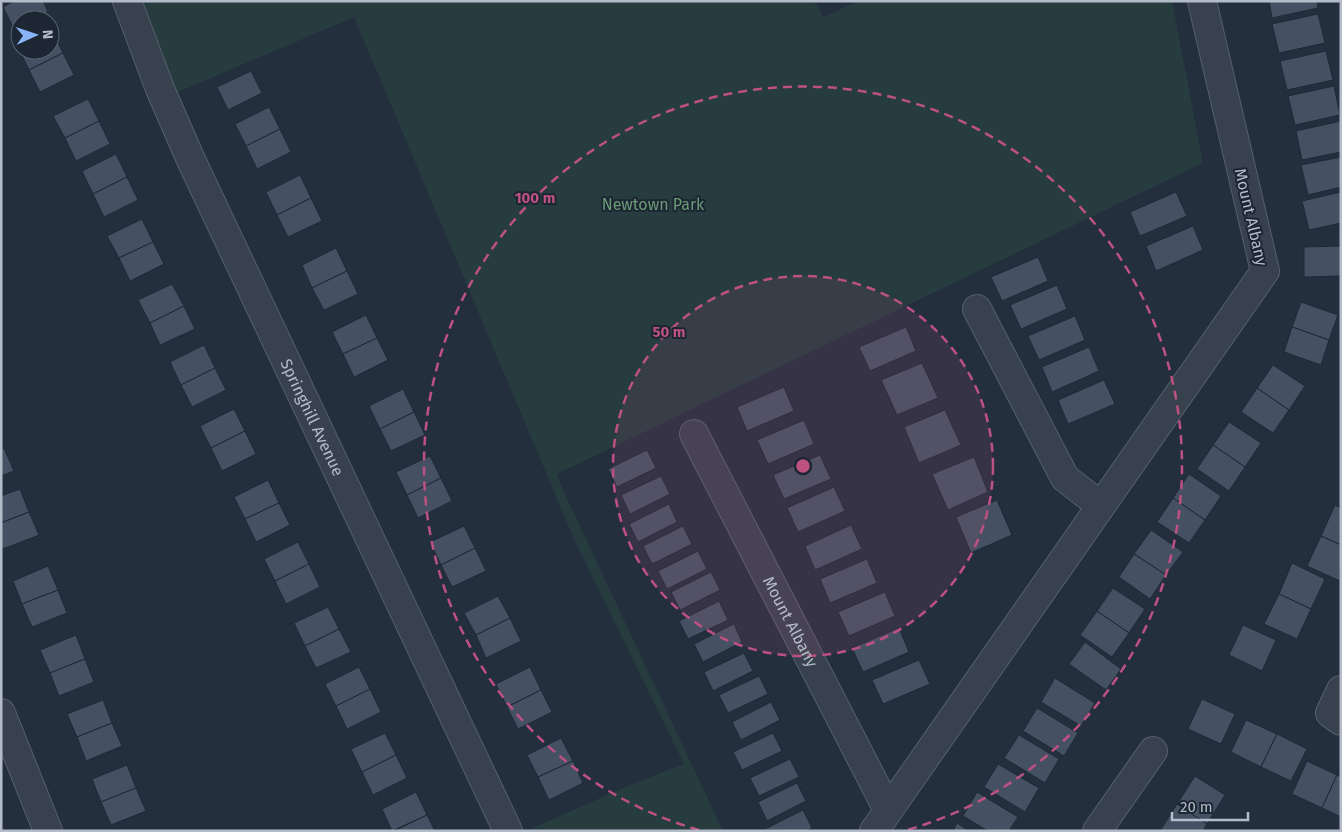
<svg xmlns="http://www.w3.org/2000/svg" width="1342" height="832" font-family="'Fira Sans',sans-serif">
  <rect width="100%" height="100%" fill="#242f3e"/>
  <polygon fill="#263c3f" points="140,1 814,1 824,17 858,1 1172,1 1203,163 557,474 563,490 723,831 526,831 630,785 684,764 574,539 354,17 176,93"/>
  <g fill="#455162" stroke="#1f2835">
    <polygon points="14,1 43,1 48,12 33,20 20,20 20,26 14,29 3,7"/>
    <polygon points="1269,1 1317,1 1318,8 1272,18"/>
    <polygon points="1318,14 1325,43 1279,53 1272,24"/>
    <polygon points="52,30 63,53 29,70 18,47 20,46 20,50 50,50 50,31"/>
    <polygon points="1326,51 1333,80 1287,90 1280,61"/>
    <polygon points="63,53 74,75 40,92 29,70"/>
    <polygon points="251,71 262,93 228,110 217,87"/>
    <polygon points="1334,86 1340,115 1295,125 1288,96"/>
    <polygon points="88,99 99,121 65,138 53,116"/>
    <polygon points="269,107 280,129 246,146 235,124"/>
    <polygon points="99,121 110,144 76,161 65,138"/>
    <polygon points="1341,121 1341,152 1302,160 1296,131"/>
    <polygon points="280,129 291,152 257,169 246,146"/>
    <polygon points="116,154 127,177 93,194 82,171"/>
    <polygon points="1341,157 1341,187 1308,195 1301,165"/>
    <polygon points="300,175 311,198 277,215 266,192"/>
    <polygon points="127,177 138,200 104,217 93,194"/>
    <polygon points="1176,192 1187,216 1140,236 1130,212"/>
    <polygon points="1341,192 1341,223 1309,230 1302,201"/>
    <polygon points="311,198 322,221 288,237 277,215"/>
    <polygon points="142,219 153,242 119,258 107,236"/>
    <polygon points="1193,226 1203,250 1156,271 1146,246"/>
    <polygon points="153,242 164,264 130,281 119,258"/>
    <polygon points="1341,246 1341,276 1304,277 1304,247"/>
    <polygon points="336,248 347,271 312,288 302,265"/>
    <polygon points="1038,257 1048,281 1002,301 991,277"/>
    <polygon points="347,271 358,294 324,310 312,288"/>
    <polygon points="172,284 184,306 150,323 138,300"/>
    <polygon points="1057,285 1067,309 1021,329 1010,305"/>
    <polygon points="1301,302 1338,315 1329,340 1292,327"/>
    <polygon points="184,306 195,329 160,345 150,323"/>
    <polygon points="366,315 377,338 343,354 332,332"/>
    <polygon points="1075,316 1085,340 1039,360 1028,336"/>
    <polygon points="906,327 916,351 870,371 859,347"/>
    <polygon points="1292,327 1329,340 1321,365 1284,352"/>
    <polygon points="377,338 388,360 354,377 343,354"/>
    <polygon points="204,345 215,368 181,385 170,362"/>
    <polygon points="1089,347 1099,371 1052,392 1042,367"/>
    <polygon points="922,363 938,398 897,415 881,380"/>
    <polygon points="1273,365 1305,386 1289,410 1257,388"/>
    <polygon points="215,368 226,390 192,407 181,385"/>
    <polygon points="1104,380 1115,404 1068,424 1058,400"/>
    <polygon points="784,387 794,411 747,431 737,407"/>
    <polygon points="1257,388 1289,410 1273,433 1241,412"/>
    <polygon points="403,389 414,412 380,429 369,406"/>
    <polygon points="234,409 245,431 211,448 200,426"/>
    <polygon points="945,410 961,445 919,463 904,427"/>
    <polygon points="414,412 425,435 391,451 380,429"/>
    <polygon points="804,420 814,444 768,464 757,440"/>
    <polygon points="1229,422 1261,443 1245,467 1213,445"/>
    <polygon points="245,431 256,454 222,471 211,448"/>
    <polygon points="1213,445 1245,467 1229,491 1197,469"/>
    <polygon points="4,448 14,471 1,476 1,449"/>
    <polygon points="647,450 656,468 617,487 608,469"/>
    <polygon points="820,455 831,479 784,499 773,475"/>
    <polygon points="430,456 441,478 407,495 396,472"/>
    <polygon points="974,457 988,492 948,510 932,474"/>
    <polygon points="1189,474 1221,496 1205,520 1173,498"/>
    <polygon points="661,476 670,494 630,514 621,495"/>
    <polygon points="441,478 452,501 418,518 407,495"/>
    <polygon points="268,480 279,503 245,519 234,497"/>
    <polygon points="834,487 845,511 798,532 787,508"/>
    <polygon points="20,489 29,512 1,523 1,496"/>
    <polygon points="1173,498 1205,520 1189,543 1157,522"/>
    <polygon points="997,500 1012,535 971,553 956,517"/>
    <polygon points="279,503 290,525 256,542 245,519"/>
    <polygon points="669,504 677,522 638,542 629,524"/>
    <polygon points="1335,505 1341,508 1341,545 1321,536"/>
    <polygon points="29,512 39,535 3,549 1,545 1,523"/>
    <polygon points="851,525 862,549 815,570 805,546"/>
    <polygon points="464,526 475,548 441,565 430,542"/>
    <polygon points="683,526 692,544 652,564 643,546"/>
    <polygon points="1151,530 1183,552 1166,575 1134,554"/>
    <polygon points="1321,536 1341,545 1340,581 1307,566"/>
    <polygon points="298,542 309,564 275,581 264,559"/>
    <polygon points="475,548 486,571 452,587 441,565"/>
    <polygon points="698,551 707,569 667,589 658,571"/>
    <polygon points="1134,554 1166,575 1150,599 1119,577"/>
    <polygon points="867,559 877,583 830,603 820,579"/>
    <polygon points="1292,563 1325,579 1311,609 1279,594"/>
    <polygon points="309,564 320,587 286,604 275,581"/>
    <polygon points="48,566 58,590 22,604 13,581"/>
    <polygon points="711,572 720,590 680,610 671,592"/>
    <polygon points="1113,588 1145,609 1129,633 1097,611"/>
    <polygon points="58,590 67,613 32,627 22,604"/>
    <polygon points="885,592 895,616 849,636 838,612"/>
    <polygon points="1279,594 1311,609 1297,639 1264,624"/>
    <polygon points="498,596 510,618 476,635 464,613"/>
    <polygon points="719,601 728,620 688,639 679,621"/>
    <polygon points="328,607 339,629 305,646 294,623"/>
    <polygon points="1097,611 1129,633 1112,657 1080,635"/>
    <polygon points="510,618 521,641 486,658 476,635"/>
    <polygon points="734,624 742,642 703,662 694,644"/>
    <polygon points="1243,625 1276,640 1262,671 1229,655"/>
    <polygon points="899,628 909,652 863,672 852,648"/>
    <polygon points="339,629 351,652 316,668 305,646"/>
    <polygon points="76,635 85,659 50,673 40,650"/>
    <polygon points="1085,642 1121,669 1106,690 1069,664"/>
    <polygon points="744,653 753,671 713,691 704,672"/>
    <polygon points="85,659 94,682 59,696 50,673"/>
    <polygon points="919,660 930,684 883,704 872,680"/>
    <polygon points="359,667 370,689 336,706 325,684"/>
    <polygon points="530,667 541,690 507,707 496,684"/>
    <polygon points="759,676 768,694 728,713 719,695"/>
    <polygon points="1055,678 1095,703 1081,726 1041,702"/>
    <polygon points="370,689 381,712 347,729 336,706"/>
    <polygon points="541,690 552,712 518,729 507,707"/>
    <polygon points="1202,699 1235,714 1221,744 1188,729"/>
    <polygon points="103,700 112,723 77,737 67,714"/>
    <polygon points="771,702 780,720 741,740 732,722"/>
    <polygon points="1037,708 1078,733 1064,756 1023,731"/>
    <polygon points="1246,720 1277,734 1261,767 1231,752"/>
    <polygon points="112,723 122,746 86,761 77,737"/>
    <polygon points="385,733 396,755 362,772 351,749"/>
    <polygon points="773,733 782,751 742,770 733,752"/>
    <polygon points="1277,734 1307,749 1291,781 1261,767"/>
    <polygon points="1019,735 1059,759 1045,783 1004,758"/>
    <polygon points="561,738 573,761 538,777 527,755"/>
    <polygon points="396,755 407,778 373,795 362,772"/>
    <polygon points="790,759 799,777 759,796 750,778"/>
    <polygon points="573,761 583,783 549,800 538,777"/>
    <polygon points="1307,761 1337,775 1322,808 1292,794"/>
    <polygon points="998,764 1039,788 1025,812 984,787"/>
    <polygon points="127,765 136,788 101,802 92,779"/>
    <polygon points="1337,775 1341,777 1341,817 1322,808"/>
    <polygon points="1195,776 1225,795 1207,824 1177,804"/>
    <polygon points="797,783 806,801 767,821 758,802"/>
    <polygon points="136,788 146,811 111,825 101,802"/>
    <polygon points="416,792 427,815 392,831 382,809"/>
    <polygon points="977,792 1018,817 1009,831 988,831 963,816"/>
    <polygon points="1177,804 1207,824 1203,831 1160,831"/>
    <polygon points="803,810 812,828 807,831 763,830"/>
    <polygon points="427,815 435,831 394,831"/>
    <polygon points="957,823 969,831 953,831"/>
  </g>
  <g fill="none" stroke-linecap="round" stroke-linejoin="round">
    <g stroke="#565f6c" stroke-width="30">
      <g id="minor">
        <path id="s1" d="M127,1l33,88 31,71 317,671"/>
        <polyline points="977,309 1065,478 1101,506"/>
        <path id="s2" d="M694,434l194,376"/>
        <polyline points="1341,690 1330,713 1341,721"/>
        <polyline points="1,713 48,831"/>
        <polyline points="874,831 1265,271 1202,1"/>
        <polyline points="1097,831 1153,751"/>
      </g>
    </g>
    <use href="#minor" stroke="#38414e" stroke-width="28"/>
  </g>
  <circle cx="803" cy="466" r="190" fill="#bd5182" fill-opacity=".12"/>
  <g fill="none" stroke="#bd5182" stroke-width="2.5" stroke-dasharray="9 6">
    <circle cx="803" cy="466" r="190"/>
    <path d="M699 830A379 379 0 1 1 907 830"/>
  </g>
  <g text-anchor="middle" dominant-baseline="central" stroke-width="4" stroke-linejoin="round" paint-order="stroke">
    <g font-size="16" fill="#6b9a76" stroke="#1d2633">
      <text x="653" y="204">Newtown Park</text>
    </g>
    <g font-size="16" fill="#b4bcc9" stroke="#1d2633">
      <text transform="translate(1251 217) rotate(77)">Mount Albany</text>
      <text stroke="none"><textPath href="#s1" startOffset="456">Springhill Avenue</textPath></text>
      <text stroke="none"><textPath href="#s2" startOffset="211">Mount Albany</textPath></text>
    </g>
  </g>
  <circle cx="803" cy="466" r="8" fill="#bd5182" stroke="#1d2633" stroke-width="2.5"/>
  <g font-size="15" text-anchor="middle" font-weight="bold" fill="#bd5182" stroke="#1d2633" stroke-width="4" stroke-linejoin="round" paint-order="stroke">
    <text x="535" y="203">100 m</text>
    <text x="669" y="337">50 m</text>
  </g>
  <rect width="1342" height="832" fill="none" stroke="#b4bcc9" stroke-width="5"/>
  <g transform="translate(35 35) rotate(87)"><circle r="24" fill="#1d2633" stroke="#59626f"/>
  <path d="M0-4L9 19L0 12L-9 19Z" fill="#8ab4f8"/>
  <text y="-8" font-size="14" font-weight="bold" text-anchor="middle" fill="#b4bcc9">N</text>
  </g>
  <path d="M1172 812v8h76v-8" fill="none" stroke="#b4bcc9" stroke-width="2.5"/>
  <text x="1180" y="812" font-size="15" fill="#b4bcc9" stroke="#1d2633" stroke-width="4" paint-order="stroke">20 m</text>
</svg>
